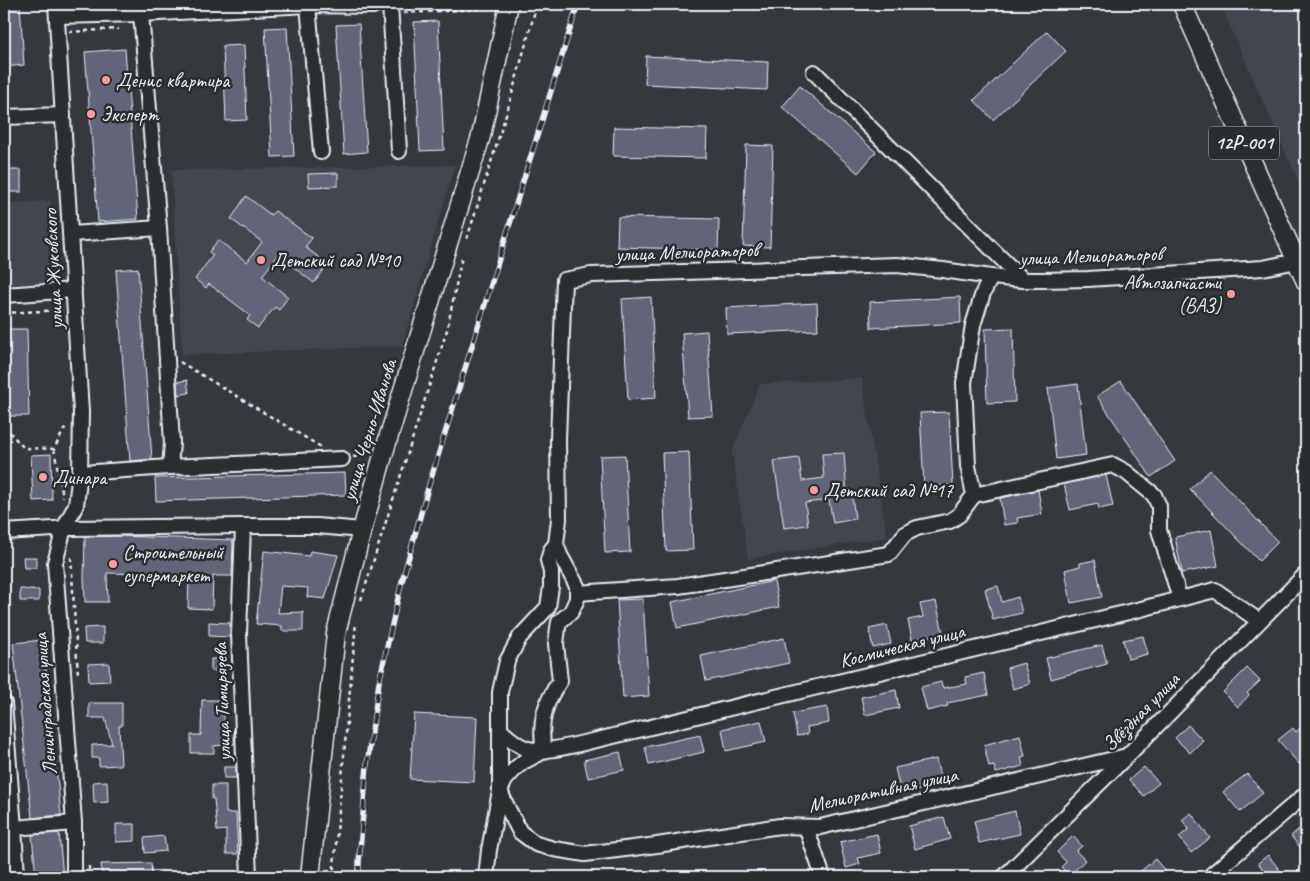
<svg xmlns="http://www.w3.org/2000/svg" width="1310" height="881" font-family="Caveat,sans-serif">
  <rect width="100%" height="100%" fill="#35383d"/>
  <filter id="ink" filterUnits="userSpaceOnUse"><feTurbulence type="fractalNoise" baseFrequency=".02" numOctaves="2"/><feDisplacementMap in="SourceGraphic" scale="10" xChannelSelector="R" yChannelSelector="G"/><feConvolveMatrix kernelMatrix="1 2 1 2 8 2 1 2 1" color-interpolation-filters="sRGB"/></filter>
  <g filter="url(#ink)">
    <g fill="#42464e">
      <polygon points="1220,4 1306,4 1306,199"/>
      <polygon points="455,165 402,346 182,355 171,170"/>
      <polygon points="51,201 56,283 4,285 4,203"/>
      <polygon points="862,378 887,537 748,559 732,451 760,384"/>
    </g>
    <g fill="#626577" stroke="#e8f1f8">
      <polygon points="4,4 20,4 24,65 4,67"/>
      <polygon points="438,21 444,150 420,151 414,22"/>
      <polygon points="359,24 367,152 344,154 336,25"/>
      <polygon points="287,27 294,156 272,157 265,28"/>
      <polygon points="1047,31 1066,51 993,120 974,100"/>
      <polygon points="244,45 247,120 226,121 223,46"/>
      <polygon points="125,49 138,219 98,222 85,52"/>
      <polygon points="646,56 768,62 767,90 645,84"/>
      <polygon points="800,86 876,152 858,173 782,107"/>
      <polygon points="614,127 707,129 706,158 613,156"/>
      <polygon points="746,145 773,146 770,247 743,246"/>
      <rect x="4" y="170" width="17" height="22"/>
      <polygon points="338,173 338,186 309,187 308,174"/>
      <polygon points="246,196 271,215 275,211 312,238 305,247 328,264 314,283 278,255 262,276 288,297 279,310 275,307 258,328 247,320 250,315 209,284 206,288 195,279 213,255 209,252 218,240 247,262 262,242 231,219"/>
      <polygon points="618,217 719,219 718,250 617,247"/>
      <polygon points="138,268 152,459 130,461 116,270"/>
      <polygon points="651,297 656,398 628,400 622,299"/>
      <polygon points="960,297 961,323 871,328 870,302"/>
      <polygon points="817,303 818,330 727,334 726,308"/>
      <polygon points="1013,328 1015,402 987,403 985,329"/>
      <polygon points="4,329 27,329 29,416 4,416"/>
      <polygon points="707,331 713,416 688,417 682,333"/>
      <polygon points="187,380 189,393 178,395 177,382"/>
      <polygon points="1121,381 1175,461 1151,477 1097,396"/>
      <polygon points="1078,384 1086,455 1056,459 1048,388"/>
      <polygon points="949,412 953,485 924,487 920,413"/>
      <polygon points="689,452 693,550 666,551 662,453"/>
      <polygon points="844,453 847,496 852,495 855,519 833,523 829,500 805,503 808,525 784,528 774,461 799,458 802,481 824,478 822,454"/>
      <polygon points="51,454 52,500 33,501 31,455"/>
      <polygon points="625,455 630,552 605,553 600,456"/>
      <polygon points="1210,470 1278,542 1259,561 1190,489"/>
      <polygon points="345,473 346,495 156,501 155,478"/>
      <polygon points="1106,475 1113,506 1099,509 1098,504 1070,510 1064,484"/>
      <polygon points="1038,490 1042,514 1017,518 1018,523 1004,525 1000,498"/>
      <polygon points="1211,530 1218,566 1182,573 1175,537"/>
      <polygon points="118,536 233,540 232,576 213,576 212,609 188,608 189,575 107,573 108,602 85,602 84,578 85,537"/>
      <polygon points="264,551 309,556 310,551 338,555 325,599 307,597 308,588 281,586 278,613 303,612 303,631 282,631 282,626 256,624"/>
      <polygon points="23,557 36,557 36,568 24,568"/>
      <polygon points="1095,560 1102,597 1071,603 1065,570 1080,566 1080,563"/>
      <polygon points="774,581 779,607 677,628 672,602"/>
      <polygon points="998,586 1002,602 1018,597 1022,613 993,620 985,589"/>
      <polygon points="20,589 39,590 39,601 20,601"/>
      <polygon points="643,599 649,696 623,698 617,600"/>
      <polygon points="936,601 943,633 912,640 908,620 923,617 920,604"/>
      <polygon points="209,622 230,623 230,637 209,636"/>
      <polygon points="887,625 891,644 873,648 869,629"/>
      <polygon points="103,627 103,643 85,643 84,628"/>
      <polygon points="1143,636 1148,654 1128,659 1123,640"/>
      <polygon points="784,638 789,663 706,681 701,656"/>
      <polygon points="43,640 61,815 32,818 13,643"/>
      <polygon points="1102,645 1107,664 1051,679 1046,658"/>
      <rect x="211" y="659" width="16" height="12"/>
      <polygon points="109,663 110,681 89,682 88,664"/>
      <polygon points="1024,663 1030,684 1013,689 1007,668"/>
      <polygon points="1247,668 1260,681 1247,693 1249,695 1238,707 1223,692"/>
      <polygon points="984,673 988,695 947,703 948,706 927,711 921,687 941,682 943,688 967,684 965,677"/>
      <polygon points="896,690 899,708 865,715 861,697"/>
      <polygon points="202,700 224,700 224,730 234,730 235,744 214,746 214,753 191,753 191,735 201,735"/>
      <polygon points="89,703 122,703 122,726 119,726 121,765 99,766 99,758 92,758 92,745 112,744 105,718 89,718"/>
      <polygon points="827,707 829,723 807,727 808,734 797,736 793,713"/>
      <polygon points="414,714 477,717 474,782 410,779"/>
      <polygon points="761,721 766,742 726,751 722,729"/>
      <polygon points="1306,723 1306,758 1299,764 1278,740 1293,728 1296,732"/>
      <polygon points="1188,725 1203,740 1190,753 1175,738"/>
      <polygon points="700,735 704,752 649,765 645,747"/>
      <polygon points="1020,735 1025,756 1021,757 1023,766 996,773 994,766 989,767 984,745"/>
      <polygon points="620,752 624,770 588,778 584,760"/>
      <polygon points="936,759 942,785 901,794 895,768"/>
      <rect x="224" y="767" width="12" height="11"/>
      <polygon points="1144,767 1159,783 1144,796 1129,780"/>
      <polygon points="1247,774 1263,793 1240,812 1223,792"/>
      <polygon points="107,781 108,802 94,803 93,782"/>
      <polygon points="212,785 226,785 226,813 236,813 238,854 226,854 226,830 217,831 214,799 212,799"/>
      <polygon points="1015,811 1020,834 979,843 974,821"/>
      <polygon points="1191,813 1210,838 1191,853 1179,837 1189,829 1182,820"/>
      <polygon points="944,817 950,839 915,849 909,826"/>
      <polygon points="116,824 135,824 135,841 116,842"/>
      <polygon points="1299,829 1306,838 1306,855 1291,836"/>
      <polygon points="59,833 63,877 36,877 32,835"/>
      <polygon points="877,834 881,853 858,858 860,864 846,868 840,842"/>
      <polygon points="164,836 166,851 145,853 144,838"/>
      <polygon points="1073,836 1082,846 1076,851 1085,860 1070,876 1061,867 1066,862 1057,852"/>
      <polygon points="1268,855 1285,877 1269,877 1258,863"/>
      <polygon points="1155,859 1165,871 1157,877 1146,877 1141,871"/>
      <polygon points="151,863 152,877 102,877 101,864"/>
    </g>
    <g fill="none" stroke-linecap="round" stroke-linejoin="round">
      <g stroke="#e8f1f8" stroke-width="18">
        <g id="minor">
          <polyline points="56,4 81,412 80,473 76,505 64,528 55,563 74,823 74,877"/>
          <polyline points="390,4 399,151"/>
          <polyline points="308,5 321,152"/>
          <polyline points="57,16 141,14 308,5 373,6 377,4"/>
          <polyline points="814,72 1023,280"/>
          <polyline points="4,117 63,115"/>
          <polyline points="159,228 172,443 170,467"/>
          <polyline points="71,234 159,228 141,14"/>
          <polyline points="4,295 74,290"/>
          <polyline points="80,473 170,467 342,459"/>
          <polyline points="974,495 1113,465 1126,472 1154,495 1159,506 1159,530 1180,599"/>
          <polyline points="243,526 239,634 249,877"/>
          <polyline points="4,532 70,528 243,526 317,526 362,530"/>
          <polyline points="556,544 551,550 548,560 551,572 551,587 548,607 520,637 507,661 500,692 500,791 508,809 520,832 536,844 554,849 585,854 657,845 780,826 820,827 1127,756"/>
          <polyline points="577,593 678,586 889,554 905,534 917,528 950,521 959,515 974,495 968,466 964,383 973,325 983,293 991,277"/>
          <polyline points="4,703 14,828"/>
          <path d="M500,730c7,6 14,13 23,17 17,9 58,-4 78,-8l536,-129 78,-20 44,31"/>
          <path d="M544,751c-5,-27 0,-48 16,-70l-4,-37 2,-16 1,-6 12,-10 6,-13v-13l-17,-31 -4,-11 3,-25 -1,-80 6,-159 27,-5 306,-10 46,5 48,7 32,3h19l46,-1 175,-11 34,-7"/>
          <polyline points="806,827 823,877"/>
          <polyline points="17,877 14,828 74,823"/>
          <polyline points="486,877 489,850 500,791 505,780 516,768 523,762 544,751"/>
          <polyline points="1004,877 1127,756 1306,574"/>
          <polyline points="1209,877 1306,794"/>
        </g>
      </g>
      <g stroke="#e8f1f8" stroke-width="21">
        <g id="major">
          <polyline points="1182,4 1306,282"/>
          <polyline points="310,877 336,633 362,530 384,452 481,136 509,4"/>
        </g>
      </g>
      <g stroke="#e8f1f8" stroke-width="2.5" stroke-dasharray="4 4" stroke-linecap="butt">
        <polyline points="404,13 480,9 481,4"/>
        <polyline points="69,32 119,29"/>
        <polyline points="467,239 508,108 537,4"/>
        <polyline points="4,313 62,310"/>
        <polyline points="180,362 321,447"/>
        <polyline points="4,426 24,448 54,449 67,424"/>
        <polyline points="54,449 63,497"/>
        <polyline points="353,457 368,455"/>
        <polyline points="71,557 78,676"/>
        <polyline points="361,600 447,330 462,256"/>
        <polyline points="89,866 89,877"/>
        <polyline points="333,877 356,622"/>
      </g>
      <use href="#minor" stroke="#2a2d2e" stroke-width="14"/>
      <use href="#major" stroke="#2a2d2e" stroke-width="18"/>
      <g stroke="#e8f1f8" stroke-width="5.5">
        <polyline id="rail" points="359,877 359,862 367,765 379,682 401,585 428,488 578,4"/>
      </g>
      <use href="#rail" stroke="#2a2d2e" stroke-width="4" stroke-dasharray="11" stroke-linecap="butt"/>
    </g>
  </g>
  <g fill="#ff9aa2" stroke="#2a2d2e" stroke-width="2">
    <circle cx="106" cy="80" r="5"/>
    <circle cx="91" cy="114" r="5"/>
    <circle cx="261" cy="260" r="5"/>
    <circle cx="1231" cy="294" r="5"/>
    <circle cx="43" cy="477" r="5"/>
    <circle cx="814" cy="490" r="5"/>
    <circle cx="113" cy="564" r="5"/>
  </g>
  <g text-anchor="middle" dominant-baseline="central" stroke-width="5" stroke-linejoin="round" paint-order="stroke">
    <rect fill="#2a2d2e" stroke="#afb6bb" stroke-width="1" x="1209" y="126.5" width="70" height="33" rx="4"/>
    <g font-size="19" font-weight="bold" fill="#e8f1f8">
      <text x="1244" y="143">12Р-001</text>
    </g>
    <g font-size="20" fill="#e8f1f8" stroke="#2a2d2e" text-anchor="start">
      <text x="116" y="80">Денис квартира</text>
      <text x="101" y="114">Эксперт</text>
      <text x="271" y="260">Детский сад №10</text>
      <text x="1221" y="282" text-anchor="end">Автозапчасти<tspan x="1221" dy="23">(ВАЗ)</tspan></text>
      <text x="53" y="477">Динара</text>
      <text x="824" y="490">Детский сад №17</text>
      <text x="123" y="552">Строительный<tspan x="123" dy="23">супермаркет</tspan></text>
    </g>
    <g font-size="20" fill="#e8f1f8" stroke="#2a2d2e">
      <text transform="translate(687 252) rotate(-2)">улица Мелиораторов</text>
      <text transform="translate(1091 256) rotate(-2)">улица Мелиораторов</text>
      <text transform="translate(53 269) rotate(-93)">улица Жуковского</text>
      <text transform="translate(369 430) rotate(-73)">улица Черно-Иванова</text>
      <text transform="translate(902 646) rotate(-14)">Космическая улица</text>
      <text transform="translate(222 702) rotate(-92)">улица Тимирязева</text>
      <text transform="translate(45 704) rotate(-94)">Ленинградская улица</text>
      <text transform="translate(1141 712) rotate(-46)">Звёздная улица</text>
      <text transform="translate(883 790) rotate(-12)">Мелиоративная улица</text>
    </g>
  </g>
  <rect width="1310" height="881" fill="none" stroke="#2a2d2e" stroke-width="20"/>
  <rect x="10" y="10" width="1290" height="861" fill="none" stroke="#e8f1f8" stroke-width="2" filter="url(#ink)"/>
</svg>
